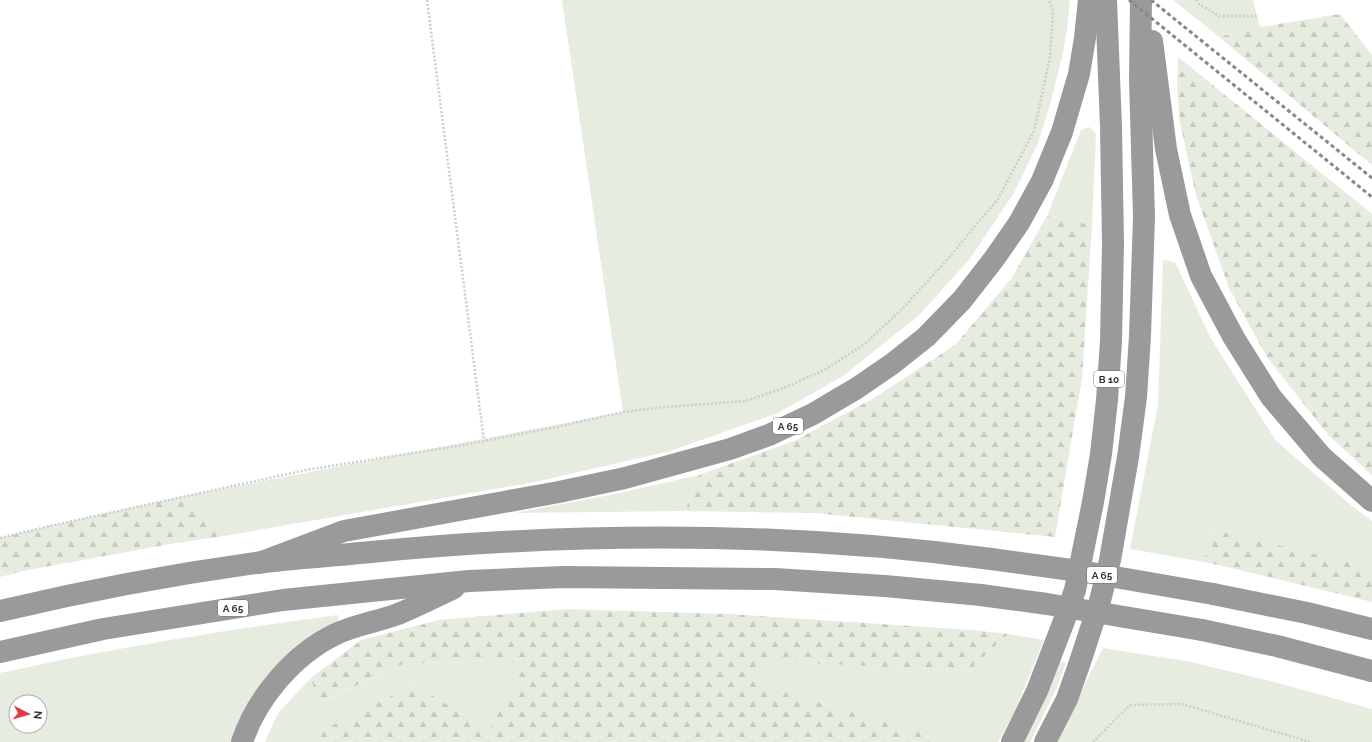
<svg xmlns="http://www.w3.org/2000/svg" width="1372" height="742" font-family="Raleway,sans-serif">
  <defs>
    <pattern id="forest-firs" width="22" height="20" patternUnits="userSpaceOnUse"><rect width="22" height="20" fill="#e6ecdf"/><path d="M5 1l3.5 6h-7zM16 11l3.5 6h-7z" fill="#c6cbc0"/></pattern>
  </defs>
  <rect width="100%" height="100%" fill="#fff"/>
  <g fill="#e6ecdf" fill-rule="evenodd">
    <polygon points="562,0 1070,0 1068,22 1063,53 1050,105 1038,143 1015,191 969,260 918,316 843,376 778,413 670,451 535,482 224,536 185,496 623,412"/>
    <polygon points="1173,0 1253,0 1260,27 1219,37"/>
    <polygon points="1089,127 1096,134 1092,225 1047,216 1081,130"/>
    <polygon points="1163,260 1175,262 1211,339 1276,441 1352,506 1372,521 1372,568 1211,529 1204,562 1130,549 1158,405"/>
    <polygon points="699,475 685,511 515,513 610,495"/>
    <path d="M338,615v7l-74,58 -14,20 -10,18 -10,24h-230v-69c112,-25 224,-43 338,-58zM16,702h24v24h-24z"/>
    <polygon points="1008,634 1044,640 1013,715 998,742 953,742 758,684 762,661 974,671 974,665"/>
    <polygon points="1103,648 1191,662 1278,683 1372,709 1372,742 1056,742"/>
    <polygon points="529,658 488,731 415,684 325,729 318,742 265,742 278,713 311,678 319,703 403,664"/>
    <polygon points="1059,661 1066,663 1056,689 1030,742 1022,742"/>
  </g>
  <g fill="url(#forest-firs)">
    <polygon points="1340,14 1372,55 1372,165 1219,37 1260,27"/>
    <polygon points="1178,57 1372,214 1372,475 1328,435 1267,357 1229,288 1196,195 1180,123 1177,86"/>
    <polygon points="1047,216 1092,225 1082,378 1055,537 815,513 685,511 699,475 794,441 874,398 955,345 1011,279"/>
    <polygon points="185,496 224,536 170,544 28,570 0,577 0,538 54,525"/>
    <polygon points="1211,529 1372,568 1372,602 1223,566 1204,562"/>
    <polygon points="566,609 729,614 972,630 1008,634 974,665 974,671 762,661 758,684 953,742 318,742 325,729 415,684 488,731 529,658 403,664 318,703 311,678 361,640 439,620"/>
  </g>
  <g fill="none" stroke-linecap="round" stroke-linejoin="round">
    <g stroke="#cdcdcd" stroke-width="2.5" stroke-dasharray="2 2" stroke-linecap="butt">
      <polyline points="427,0 484,441"/>
      <polyline points="1196,0 1199,4 1219,16 1259,16"/>
      <polyline points="0,538 54,525 306,470 463,445 552,428 623,412 654,408 745,401 784,388 826,369 866,343 903,308 946,261 998,199 1034,131 1050,57 1053,10 1049,0"/>
      <polyline points="1093,742 1130,705 1182,704 1310,742"/>
    </g>
    <g stroke="#9a9a9a" stroke-width="22">
      <polyline points="1152,41 1166,149 1180,215 1201,276 1234,338 1271,397 1322,457 1372,501"/>
      <polyline points="259,563 344,531 559,492 625,478 730,449 769,435 813,414 857,388 892,364 926,337 962,300 994,259 1019,223 1042,181 1062,132 1079,74 1085,38 1089,0"/>
      <polyline points="1213,594 1307,613 1372,629"/>
      <path d="M0,611c85,-20 170,-36 256,-48 38,-5 77,-7 115,-11 206,-20 414,-21 620,7"/>
      <polyline points="1202,630 1277,646 1372,671"/>
      <polyline points="0,652 103,629 283,600 469,581 564,577 775,579 885,586 981,595"/>
      <path d="M242,742c14,-43 51,-87 92,-107 20,-10 43,-13 64,-21 19,-8 37,-17 56,-26"/>
      <polyline points="1012,742 1037,691 1064,621 1075,590 1093,502 1101,454 1107,400 1111,341 1113,244 1111,127 1106,0"/>
      <polyline points="1045,742 1067,699 1080,662 1100,601 1110,560 1128,457 1136,397 1140,336 1144,217 1140,80 1141,0"/>
    </g>
    <g stroke="#888" stroke-width="3" stroke-dasharray="4 3" stroke-linecap="butt">
      <polyline points="1129,0 1372,197"/>
      <polyline points="1151,0 1372,178"/>
    </g>
    <g stroke="#9a9a9a" stroke-width="22">
      <polyline points="991,559 1086,572 1213,594"/>
      <polyline points="981,595 1047,604 1202,630"/>
    </g>
  </g>
  <g text-anchor="middle" dominant-baseline="central" stroke-width="4" stroke-linejoin="round" paint-order="stroke">
    <g fill="#fff" stroke="#707070" stroke-width="1">
      <rect x="1094" y="371" width="30" height="16" rx="3"/>
      <rect x="773" y="418" width="30" height="16" rx="3"/>
      <rect x="1087" y="567" width="30" height="16" rx="3"/>
      <rect x="218" y="600" width="30" height="16" rx="3"/>
    </g>
    <g font-size="10" font-weight="bold" fill="#333">
      <text x="1109" y="379">B 10</text>
      <text x="788" y="426">A 65</text>
      <text x="1102" y="575">A 65</text>
      <text x="233" y="608">A 65</text>
    </g>
  </g>
  <g transform="translate(28 714) rotate(96)"><circle r="19" fill="#ffffff" stroke="#adadad"/>
  <path d="M0-3L7 15L0 10L-7 15Z" fill="#e63946"/>
  <text y="-6" font-size="11" font-weight="bold" text-anchor="middle" fill="#333333">N</text>
  </g>
</svg>
